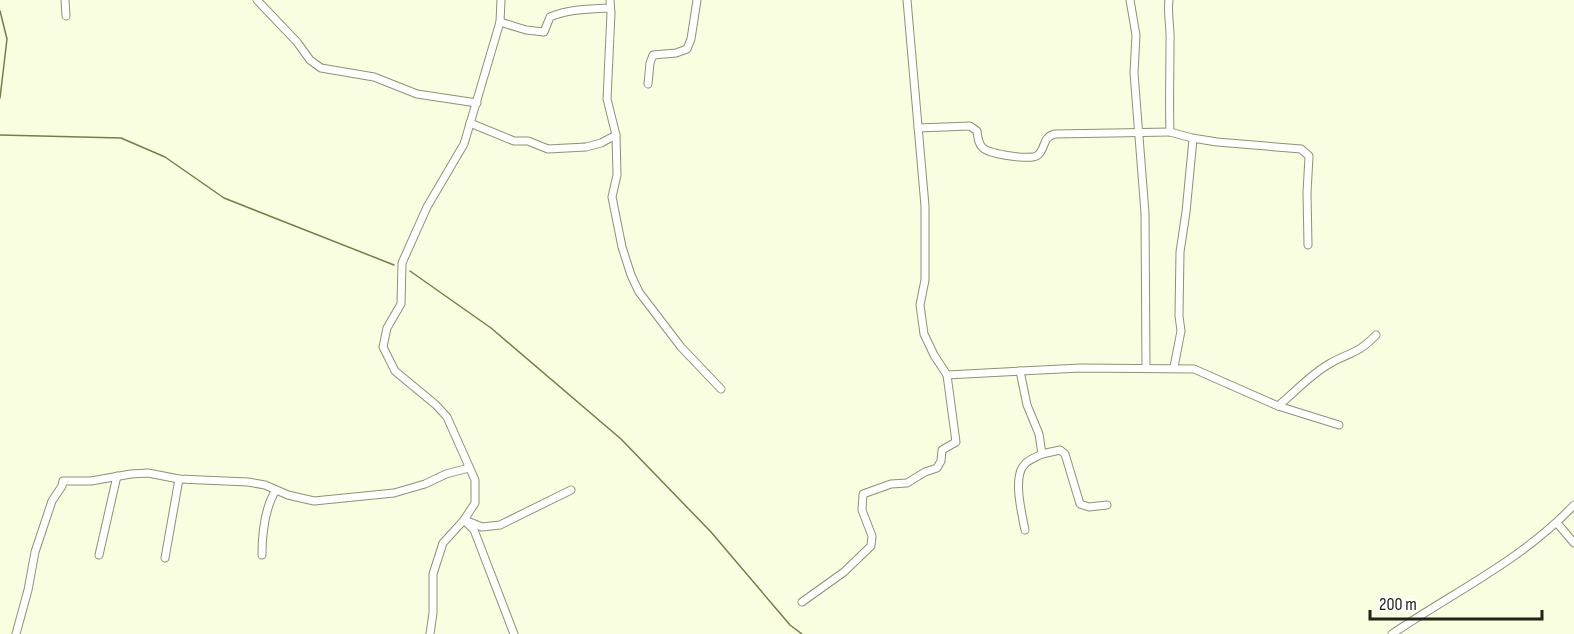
<svg xmlns="http://www.w3.org/2000/svg" width="1574" height="634" font-family="'Sofia Sans Condensed',sans-serif">
  <rect width="100%" height="100%" fill="#f8fedf"/>
  <g fill="none" stroke-linecap="round" stroke-linejoin="round">
    <g stroke="#757d49" stroke-width="1.5">
      <polyline points="0,11 7,39 0,98"/>
      <polyline points="0,135 121,138 165,157 224,198 394,265"/>
      <polyline points="410,271 491,328 621,439 711,532 790,625 802,634"/>
    </g>
    <g stroke="#8d9275" stroke-width="9">
      <g id="minor">
        <polyline points="65,0 66,16"/>
        <polyline points="257,0 297,42 310,60 321,68 374,77 417,94 477,103"/>
        <polyline points="610,0 611,13 607,99 616,135 617,175 612,197 622,247 631,275 639,292 681,347 721,389"/>
        <polyline points="907,0 925,206 925,280 920,305 924,334 934,355 947,375 1080,368 1194,369 1278,406 1339,425"/>
        <polyline points="1130,0 1136,35 1134,73 1145,213 1146,368"/>
        <path d="M1169,0c-2,14 2,28 1,42 0,30 -1,60 0,90l22,6 25,4 84,7 8,7 -2,37 1,52"/>
        <path d="M500,22l26,8 18,2 6,-15c19,-8 40,-8 60,-9"/>
        <polyline points="648,84 650,63 653,55 676,53 687,49 691,39 697,0"/>
        <polyline points="470,123 514,141 528,141 548,149 586,147 601,143 616,135"/>
        <path d="M918,128l52,-2 7,5c1,6 1,13 6,17 7,6 49,13 55,7 8,-7 4,-18 17,-21l115,-2"/>
        <polyline points="1174,367 1181,331 1179,316 1180,252 1186,212 1193,139"/>
        <path d="M1020,371l7,34 12,29 3,20c-5,3 -13,5 -17,10 -13,12 -3,50 0,66"/>
        <path d="M1278,406c17,-14 32,-31 51,-42 20,-12 28,-9 47,-29"/>
        <polyline points="1042,454 1060,450 1065,454 1080,504 1089,507 1107,505"/>
        <polyline points="464,520 474,530 514,634"/>
        <polyline points="467,521 482,527 500,525 571,490"/>
        <polyline points="1557,523 1574,543"/>
        <polyline points="99,555 117,476"/>
        <path d="M262,555c0,-20 3,-48 14,-65"/>
        <polyline points="165,558 179,479"/>
        <polyline points="802,602 844,572 871,546 872,536 862,510 863,494 891,484 907,483 925,472 937,468 941,461 942,450 956,442 947,375"/>
        <polyline points="16,634 28,590 35,552 52,501 62,486 63,481 91,481 131,474 148,473 179,479 248,482 265,485 288,495 314,501 394,493 425,484 446,474 469,468"/>
        <polyline points="430,634 433,613 433,574 443,543 464,520 475,503 475,480 447,417 436,405 395,371 383,347 387,328 401,304 402,263 427,207 464,144 500,22 501,0"/>
        <path d="M1392,634c62,-42 130,-74 182,-129"/>
      </g>
    </g>
    <use href="#minor" stroke="#fff" stroke-width="7"/>
  </g>
  <path d="M1370 610v9h172v-9" fill="none" stroke="#212317" stroke-width="3"/>
  <text x="1379" y="610" font-size="18" fill="#212317" stroke="#ffffff" stroke-width="4.5" paint-order="stroke">200 m</text>
</svg>
